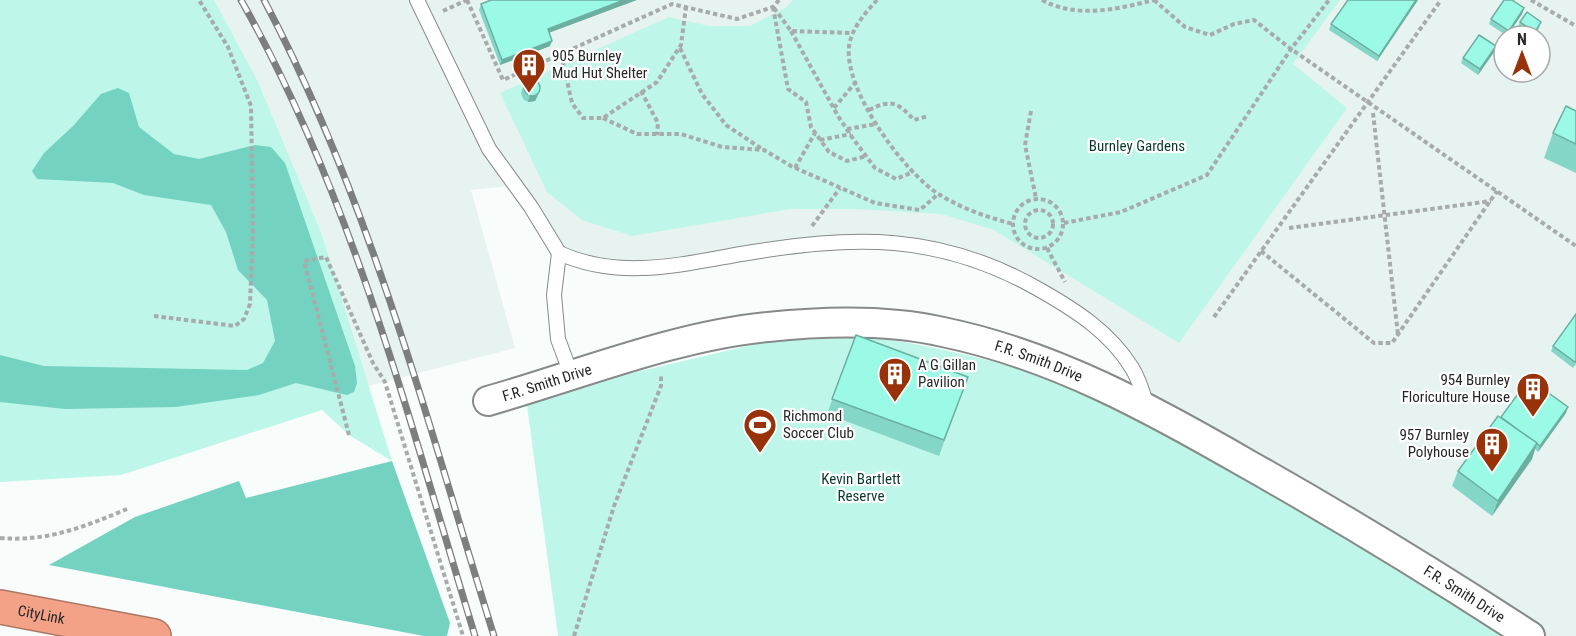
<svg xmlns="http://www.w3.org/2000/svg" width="1576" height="636" font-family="'Roboto Condensed',sans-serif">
  <rect width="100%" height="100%" fill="#f8fcfb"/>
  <path fill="#e6f3f0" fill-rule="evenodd" d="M214,0h1362v636h-46l-382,-227 -27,-57 -117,-83 -112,-27 -231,25 -102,-14 -42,-68 -46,5 44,158 -147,38 -46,-151zM1504,36h36v36h-36z"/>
  <g fill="#bef6e9">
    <polygon points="0,0 214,0 258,82 322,235 392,461 349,435 322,410 121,475 0,482"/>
    <polygon points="793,0 1340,0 1293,64 1347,108 1179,343 994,230 941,214 857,209 790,209 632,236 582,220 547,192 500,93 669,17 709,26 750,26 785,8"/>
    <path d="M876,337c55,10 110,20 163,39 87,32 169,78 248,125 75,44 149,88 222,135h-951l-32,-238 242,-57z"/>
  </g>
  <g fill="#73d2c0">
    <polygon points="118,88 129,93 139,127 174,154 199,159 255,145 271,147 285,163 355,366 357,383 354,392 347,395 296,383 259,395 176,407 65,409 0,402 0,355 44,366 247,370 263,363 275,341 267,300 238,270 226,232 211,205 144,195 113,183 37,179 32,171 44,153 73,126 101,94"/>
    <polygon points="392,461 450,623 447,636 424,636 49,565 135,517 239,481 246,498"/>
  </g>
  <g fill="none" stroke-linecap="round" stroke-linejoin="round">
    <g stroke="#878a89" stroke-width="16">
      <g id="service">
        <polyline points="417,0 489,149 531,207 559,253 554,295 558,339 572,377"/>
        <path d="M559,253c60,27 120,12 182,1 112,-19 198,-22 299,36 35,20 70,42 92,78 7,11 11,25 15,38"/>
      </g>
    </g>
    <g stroke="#878a89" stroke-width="32">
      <g id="minor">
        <path id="s1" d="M488,401c88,-25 190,-66 280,-74 57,-6 118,-8 175,5 111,23 209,77 306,133 96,54 189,111 281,171"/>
      </g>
    </g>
    <g stroke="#ac7765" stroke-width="36">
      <g id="motorway">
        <path id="s2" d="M0,607l154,29"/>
      </g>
    </g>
    <g stroke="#a8abab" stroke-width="4" stroke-dasharray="4.5 3" stroke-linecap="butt">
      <polyline points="467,0 503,80 672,4 737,19 773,7 779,0"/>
      <path d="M877,0c-12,13 -26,29 -28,47 -5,43 55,126 91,148 23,14 47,22 73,29"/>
      <path d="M1042,0c35,19 76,9 112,0"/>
      <polyline points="1154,0 1185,27 1210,35 1234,24 1254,20 1291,49 1576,246"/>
      <polyline points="1531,0 1576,26"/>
      <polyline points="773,7 788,89 806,102 811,127 829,152 847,161 867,156"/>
      <polyline points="774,8 791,31 852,33"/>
      <polyline points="443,11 467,0"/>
      <polyline points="791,31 838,116 854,140 875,168 896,179 913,172"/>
      <polyline points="680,48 702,94 726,125 762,149"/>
      <polyline points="561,54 572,103 583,118 603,118 657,82 681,45 686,7"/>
      <polyline points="641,91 658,123 657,135"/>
      <polyline points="834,108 855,83"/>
      <path d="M869,110c22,-11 29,-8 45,10l14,-4"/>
      <polyline points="1031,111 1025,145 1036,198"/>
      <polyline points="1373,113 1398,335"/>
      <polyline points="603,118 637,134 681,134 722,147 764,150 791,166 875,203 920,210 938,194"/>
      <polyline points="847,129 877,124"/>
      <polyline points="820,140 851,134"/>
      <polyline points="795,168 815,133"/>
      <circle cx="1038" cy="224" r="25"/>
      <circle cx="1039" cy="224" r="14"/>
      <polyline points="1064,223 1121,212 1207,175 1291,49 1329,0"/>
      <polyline points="812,226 840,188"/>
      <polyline points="1289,228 1491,201"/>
      <polyline points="1047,248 1065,282"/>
      <polyline points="1261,251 1374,343 1392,343 1497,191"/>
      <polyline points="154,316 235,326 244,319 250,304 253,232 251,106 228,47 199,0"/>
      <polyline points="1214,317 1441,0"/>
      <polyline points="349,435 304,261 326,257 373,363 385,382 463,636"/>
      <path d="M0,538c47,4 84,-11 127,-29"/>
      <polyline points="574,636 614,506 661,386 661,376"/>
    </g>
    <use href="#service" stroke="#fff" stroke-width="14"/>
    <use href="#minor" stroke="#fff" stroke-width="28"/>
    <use href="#motorway" stroke="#f4a287" stroke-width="33"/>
    <g stroke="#7d7f7f" stroke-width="7">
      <g id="rail">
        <path d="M241,0c112,197 168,421 234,636"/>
        <path d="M264,0c106,200 163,421 230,636"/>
      </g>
    </g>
    <use href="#rail" stroke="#fff" stroke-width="4.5" stroke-dasharray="14" stroke-linecap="butt"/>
  </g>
  <g fill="#84d7c6">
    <polygon points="1348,0 1418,0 1377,61 1329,30 1331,24"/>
    <polygon points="481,4 549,33 550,46 500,65 479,10"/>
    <polygon points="1524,8 1522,14 1507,36 1489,24 1491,19"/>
    <polygon points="1520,22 1541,22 1539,28 1534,36 1531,36 1518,27"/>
    <polygon points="1494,52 1478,75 1461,63 1463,58"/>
    <polygon points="523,87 538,96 535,101 528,102 523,99 521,93"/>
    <polygon points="1576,111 1576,173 1544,158 1553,133"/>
    <polygon points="1576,314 1576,364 1573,368 1551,351 1553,346"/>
    <polygon points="856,335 968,377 939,456 827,414"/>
    <polygon points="1566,413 1538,452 1535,449 1532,459 1492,516 1452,486 1458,471 1501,418"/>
  </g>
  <g fill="#6cafa1">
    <polygon points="624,0 637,0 546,34 548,29"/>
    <polygon points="1416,0 1418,0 1377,61 1379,56"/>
    <polygon points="1524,8 1522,14 1507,36 1509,31"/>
    <polygon points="552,41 550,46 500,65 502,60"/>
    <polygon points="1496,46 1494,52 1478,75 1480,69"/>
    <polygon points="540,90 535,101 528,102 530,96"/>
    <polygon points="1568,407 1566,413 1538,452 1540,446"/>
    <polygon points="1537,443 1532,459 1492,516 1498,501"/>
  </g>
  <g fill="#9afae6" stroke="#6cafa1" stroke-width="1.5">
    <polygon points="491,0 624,0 548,29 552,41 502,60 481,4"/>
    <polygon points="1348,0 1416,0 1379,56 1331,24"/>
    <polygon points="1504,0 1512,0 1524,8 1509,31 1491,19"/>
    <polygon points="1527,12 1541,22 1535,32 1520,22"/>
    <polygon points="1479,35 1496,46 1480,69 1463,58"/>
    <circle cx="532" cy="88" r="8"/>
    <polygon points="1566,106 1576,111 1576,144 1553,133"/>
    <polygon points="1576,314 1576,361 1575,362 1553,346"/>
    <polygon points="856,335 968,377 944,440 832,399"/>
    <polygon points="1529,379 1568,407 1540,446 1501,417"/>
    <polygon points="1498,416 1537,443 1498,501 1458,471"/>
  </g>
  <defs>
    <g id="building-pin" transform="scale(1.725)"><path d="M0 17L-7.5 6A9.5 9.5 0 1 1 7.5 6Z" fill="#983208" stroke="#fff"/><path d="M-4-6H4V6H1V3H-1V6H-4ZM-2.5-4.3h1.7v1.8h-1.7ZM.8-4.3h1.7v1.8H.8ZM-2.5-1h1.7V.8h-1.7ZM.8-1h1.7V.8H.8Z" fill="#fff"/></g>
    <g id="stadium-pin" transform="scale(1.725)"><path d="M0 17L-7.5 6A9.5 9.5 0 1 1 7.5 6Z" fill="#983208" stroke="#fff"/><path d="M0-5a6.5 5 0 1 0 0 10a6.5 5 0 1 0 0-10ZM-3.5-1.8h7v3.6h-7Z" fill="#fff"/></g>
  </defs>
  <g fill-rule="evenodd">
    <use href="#building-pin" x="529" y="65"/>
    <use href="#building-pin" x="895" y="374"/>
    <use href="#building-pin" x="1533" y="389"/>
    <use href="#stadium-pin" x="760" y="425"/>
    <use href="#building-pin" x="1492" y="444"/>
  </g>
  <g text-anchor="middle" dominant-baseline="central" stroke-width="4.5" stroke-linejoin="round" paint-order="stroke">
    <g font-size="15" fill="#262727" stroke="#fff" text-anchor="start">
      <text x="552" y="56">905 Burnley<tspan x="552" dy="17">Mud Hut Shelter</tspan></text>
      <text x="918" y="365">A G Gillan<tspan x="918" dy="17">Pavilion</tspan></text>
      <text x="1510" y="380" text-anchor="end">954 Burnley<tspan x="1510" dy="17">Floriculture House</tspan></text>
      <text x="783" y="416">Richmond<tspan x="783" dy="17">Soccer Club</tspan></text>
      <text x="1469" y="435" text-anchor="end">957 Burnley<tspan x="1469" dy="17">Polyhouse</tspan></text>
    </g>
    <g font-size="15" fill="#0b3931" stroke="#fff">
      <text x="1137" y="146">Burnley Gardens</text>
      <text x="861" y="479">Kevin Bartlett<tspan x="861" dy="17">Reserve</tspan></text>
    </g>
    <g font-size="15" fill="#262727" stroke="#fff">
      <text stroke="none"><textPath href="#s1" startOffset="566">F.R. Smith Drive</textPath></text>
      <text stroke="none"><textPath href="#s1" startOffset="62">F.R. Smith Drive</textPath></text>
      <text stroke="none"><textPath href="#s1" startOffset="1052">F.R. Smith Drive</textPath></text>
      <text stroke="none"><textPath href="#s2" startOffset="42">CityLink</textPath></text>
    </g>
  </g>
  <g transform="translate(1522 54)"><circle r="28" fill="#ffffff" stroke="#a8a9a9" stroke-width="1.5"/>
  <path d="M0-4.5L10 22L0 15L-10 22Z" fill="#983208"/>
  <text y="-9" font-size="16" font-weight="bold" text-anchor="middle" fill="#262727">N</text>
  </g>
</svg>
